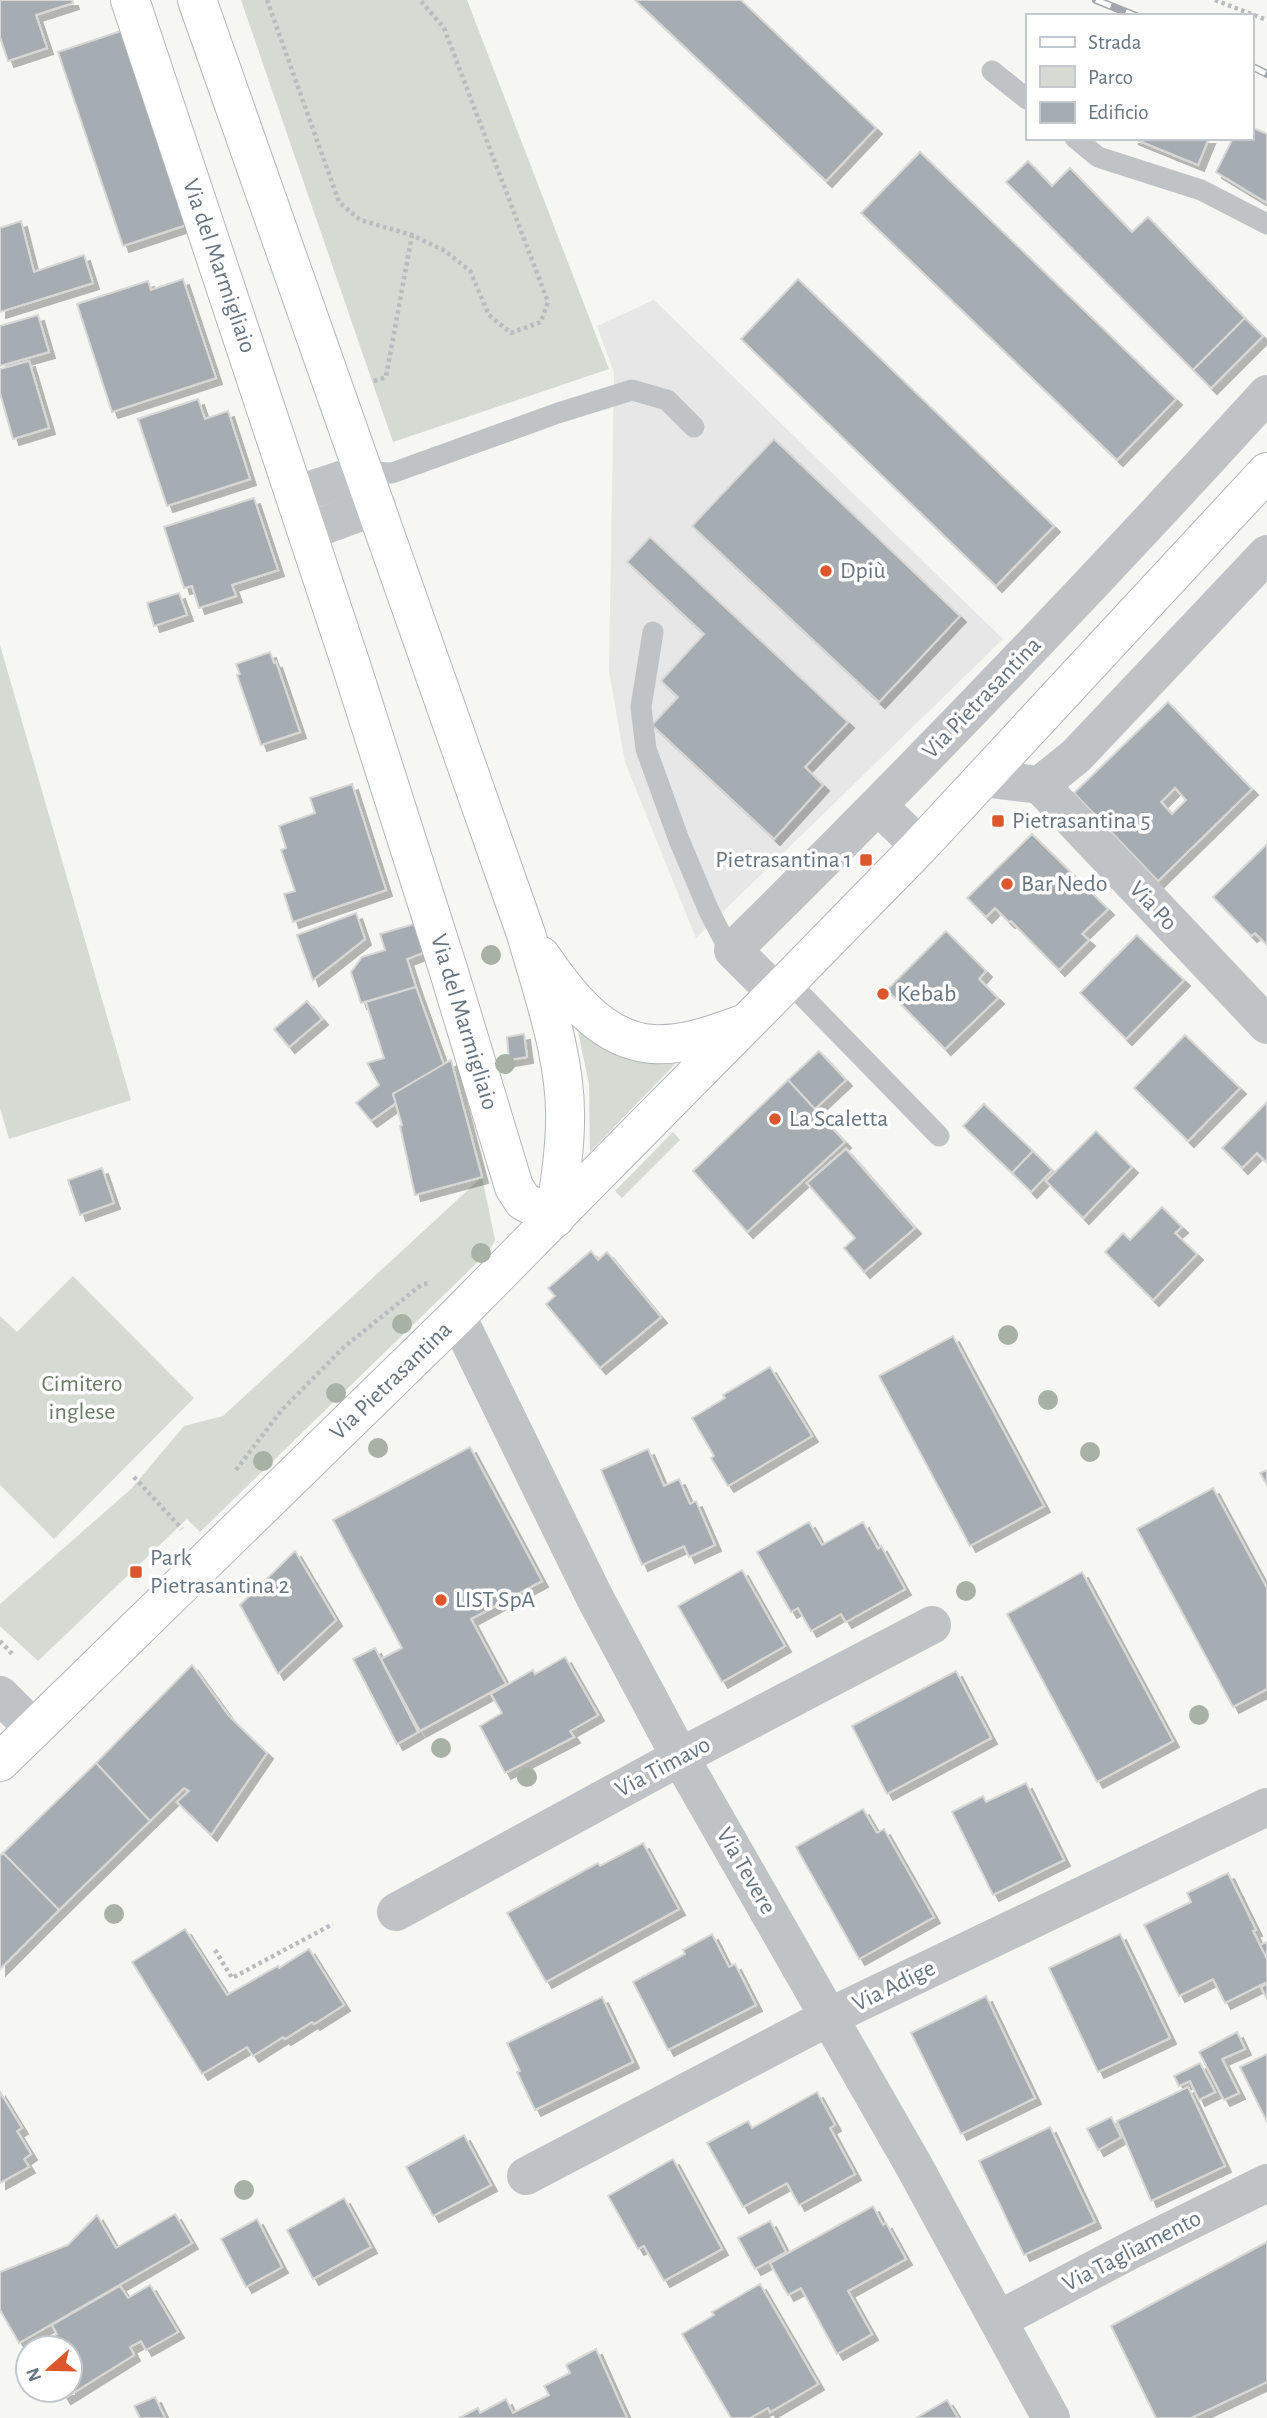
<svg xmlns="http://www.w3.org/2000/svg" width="1267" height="2418" font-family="'Alegreya Sans',sans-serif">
  <defs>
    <filter id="shadow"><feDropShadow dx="6" dy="6" stdDeviation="0" flood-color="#0004"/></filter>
  </defs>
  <rect width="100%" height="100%" fill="#f6f6f2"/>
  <polygon fill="#e6e7e6" points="654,300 1003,639 696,938 625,762 609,671 614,373 597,326"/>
  <g fill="#d5dbd2">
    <polygon points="241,0 467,0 609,369 393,442"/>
    <polygon points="0,645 131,1100 9,1139 0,1108"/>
    <polygon points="577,1027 636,1060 676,1063 590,1152 589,1084"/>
    <polygon points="673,1132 680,1140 622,1198 615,1191"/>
    <polygon points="482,1177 495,1240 489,1251 200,1532 187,1519 38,1661 0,1626 0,1604 131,1489 184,1426 223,1416"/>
    <polygon points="73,1276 194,1398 54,1539 0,1485 0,1316 17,1332"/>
  </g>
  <g fill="#a5adb3" stroke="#d7d7d5" stroke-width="2" fill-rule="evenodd" filter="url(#shadow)">
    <polygon points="0,0 72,0 73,3 36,15 47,48 8,61 0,37"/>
    <polygon points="635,0 741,0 876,128 826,181"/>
    <polygon points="121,31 186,225 123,246 58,52"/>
    <polygon points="1251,127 1267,134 1267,203 1216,172 1233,138 1251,138"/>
    <polygon points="1132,138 1209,138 1198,165"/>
    <polygon points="920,152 1176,399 1117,460 861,213"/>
    <polygon points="1028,161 1052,186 1070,168 1132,232 1148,217 1245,318 1193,370 1006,182"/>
    <polygon points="21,221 34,272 84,255 93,283 0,312 0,228"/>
    <polygon points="183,279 216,378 112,412 77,304 148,281 151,290"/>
    <polygon points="798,279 1054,526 996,586 741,339"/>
    <polygon points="38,315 49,352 0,366 0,326"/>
    <polygon points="1245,318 1263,336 1211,388 1193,370"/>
    <polygon points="29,361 49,428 13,439 0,393 0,369"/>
    <polygon points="198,399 205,419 228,411 250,479 167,506 138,419"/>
    <polygon points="774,439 960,616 879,702 692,526"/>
    <polygon points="254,498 278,570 232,585 236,596 199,608 192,586 184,588 164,527"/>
    <polygon points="650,537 848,722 805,767 823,785 774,839 652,725 678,697 661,681 704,634 627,562"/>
    <polygon points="179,593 187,615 154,626 147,603"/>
    <polygon points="270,652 274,663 276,662 300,732 261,745 237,675 240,674 236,664"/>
    <path d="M1168,702l84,87 -94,92 -84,-88zM1175,788l11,12 -14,14 -11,-12z"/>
    <polygon points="352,784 386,890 293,922 284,894 295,891 281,850 286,848 279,826 315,813 310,798"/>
    <polygon points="1032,834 1108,909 1082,934 1089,940 1059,970 1011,921 1009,922 995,908 986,917 967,898"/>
    <polygon points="1267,844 1267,945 1255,933 1251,936 1213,897"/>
    <polygon points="356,913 365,939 313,980 297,935"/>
    <polygon points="414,924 423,953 407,959 416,987 361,1003 351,972 362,957 385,950 380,934"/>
    <polygon points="946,931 986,971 979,979 998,998 945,1049 887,990"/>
    <polygon points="1137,935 1184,980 1126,1039 1080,993"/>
    <polygon points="416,987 444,1065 393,1094 396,1103 371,1121 356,1103 379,1085 367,1063 384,1058 366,1002"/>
    <polygon points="307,1001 322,1019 289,1047 274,1029"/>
    <polygon points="524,1034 527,1057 509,1060 507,1037"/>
    <polygon points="1185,1035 1240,1088 1188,1141 1134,1088"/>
    <polygon points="819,1051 846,1080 815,1109 788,1080"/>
    <polygon points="451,1060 482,1177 415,1195 400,1126 402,1125 393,1094"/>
    <polygon points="788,1080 845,1142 747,1232 693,1171"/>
    <polygon points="1267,1102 1267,1163 1257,1153 1242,1168 1222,1148"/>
    <polygon points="984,1104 1033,1151 1012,1173 963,1126"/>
    <polygon points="1096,1131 1132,1167 1083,1218 1046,1181"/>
    <polygon points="846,1149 915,1228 864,1272 844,1248 855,1238 807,1183"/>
    <polygon points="1033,1151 1052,1170 1031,1192 1012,1173"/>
    <polygon points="102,1168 114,1203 80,1215 68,1180"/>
    <polygon points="1162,1207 1182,1227 1175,1233 1197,1254 1153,1300 1105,1252 1123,1233 1130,1240"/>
    <polygon points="591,1251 598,1260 607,1252 661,1317 600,1368 546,1304 555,1296 548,1288"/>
    <polygon points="953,1336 1044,1506 970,1546 879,1376"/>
    <polygon points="770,1367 812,1436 728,1486 711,1458 714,1456 692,1418 725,1398 723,1395"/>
    <polygon points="470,1447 542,1581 471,1619 506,1684 420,1731 381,1659 402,1648 333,1520"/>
    <polygon points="648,1449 664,1486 679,1479 690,1504 696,1501 715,1545 689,1557 684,1546 642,1565 601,1470"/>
    <polygon points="1267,1470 1267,1485 1260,1473"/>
    <polygon points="1213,1488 1267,1588 1267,1689 1233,1707 1137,1529"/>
    <polygon points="809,1522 822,1545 863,1522 878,1549 881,1546 905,1589 846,1622 841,1614 811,1631 798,1608 791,1612 757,1552"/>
    <polygon points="295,1551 336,1620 278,1674 240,1605"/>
    <polygon points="742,1570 785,1646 722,1682 678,1606"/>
    <polygon points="1082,1572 1173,1741 1097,1782 1007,1614"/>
    <polygon points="375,1648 418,1732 397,1744 353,1659"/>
    <polygon points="565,1657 598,1715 570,1731 574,1737 505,1773 480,1726 502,1713 491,1694 533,1670 535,1674"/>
    <polygon points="192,1665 229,1716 267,1753 211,1835 177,1802 189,1791 184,1788 150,1821 96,1763"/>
    <polygon points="956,1671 991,1738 887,1794 852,1726"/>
    <polygon points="96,1763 150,1821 59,1910 3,1853"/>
    <polygon points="1026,1783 1064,1860 993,1895 952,1812 983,1796 986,1802"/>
    <polygon points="863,1809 877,1833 884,1829 934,1917 859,1959 796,1847"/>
    <polygon points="643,1843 679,1909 546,1982 507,1913 598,1863 600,1866"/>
    <polygon points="3,1853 59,1910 0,1969 0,1856"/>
    <polygon points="1228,1873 1256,1930 1253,1931 1267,1959 1267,1982 1225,2003 1213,1979 1179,1996 1144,1925 1191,1902 1187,1893"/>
    <polygon points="185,1929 227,1995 278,1966 279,1968 309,1949 344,2005 314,2024 312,2022 285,2039 283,2037 253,2056 247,2047 202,2074 132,1962"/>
    <polygon points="712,1934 729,1967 735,1964 756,2005 668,2050 633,1982 685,1954 683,1950"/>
    <polygon points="1120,1934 1170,2038 1098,2072 1049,1968"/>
    <polygon points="1267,1942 1267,1958 1260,1945"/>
    <polygon points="1267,1984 1267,1999 1261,1987"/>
    <polygon points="986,1996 1035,2098 961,2134 911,2033"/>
    <polygon points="602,1997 633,2062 535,2110 517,2072 520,2071 507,2043"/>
    <polygon points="1237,2032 1245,2049 1222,2059 1239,2093 1224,2100 1199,2052"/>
    <polygon points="1267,2054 1267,2122 1240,2067"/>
    <polygon points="1200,2063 1215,2092 1199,2100 1190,2081 1179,2086 1174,2076"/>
    <polygon points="1188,2087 1225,2166 1151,2201 1117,2121"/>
    <polygon points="0,2092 22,2128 17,2131 31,2154 24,2159 29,2167 0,2183"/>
    <polygon points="817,2092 835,2125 830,2128 855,2174 799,2205 787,2183 743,2207 707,2143 748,2121 752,2128"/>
    <polygon points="1111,2117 1121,2137 1098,2150 1087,2129"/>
    <polygon points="1050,2127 1095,2222 1024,2255 979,2161"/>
    <polygon points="464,2135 491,2185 433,2216 406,2167"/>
    <polygon points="673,2159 722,2249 664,2281 644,2246 638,2249 608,2196"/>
    <polygon points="344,2198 371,2247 313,2279 287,2230"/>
    <polygon points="873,2206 883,2225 886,2223 906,2259 848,2291 872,2334 837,2354 801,2288 788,2295 770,2263"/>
    <polygon points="175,2214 192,2243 19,2343 0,2310 0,2272 68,2245 97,2215 116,2248"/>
    <polygon points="257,2219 282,2267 246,2287 221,2239"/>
    <polygon points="770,2221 786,2252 755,2269 738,2238"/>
    <polygon points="1267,2242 1267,2382 1191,2418 1156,2418 1111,2326"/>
    <polygon points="760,2284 818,2384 770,2412 768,2408 750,2418 731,2418 682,2334 714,2315 712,2312"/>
    <polygon points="150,2285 178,2332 146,2350 141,2341 130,2347 134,2355 65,2398 60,2390 70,2390 70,2348 36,2347 57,2334 52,2325 120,2286 128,2298"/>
    <polygon points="596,2349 627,2418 459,2418 478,2408 480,2413 506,2399 513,2413 549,2395 544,2386 570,2373 566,2365"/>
    <polygon points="155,2397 165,2418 140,2418 134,2406"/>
    <polygon points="947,2400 958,2418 916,2418"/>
  </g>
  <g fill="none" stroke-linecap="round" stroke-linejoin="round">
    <g stroke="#b1b6bb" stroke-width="40">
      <g id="secondary">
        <polyline points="130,0 351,665 449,972 514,1187 523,1201 555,1218"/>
        <path d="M197,0l329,934c17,59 41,127 39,188 0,32 -6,64 -10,96"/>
        <path d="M541,956c26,38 61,85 112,88 31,2 62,-10 90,-20"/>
        <polyline points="0,1762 457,1316 788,981 920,846 1267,472"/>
      </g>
    </g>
    <g stroke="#b9bcbe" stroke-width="4.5" stroke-dasharray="3.5 3.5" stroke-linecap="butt">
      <polyline points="267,0 339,202 360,220 412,235 445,251 470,271 489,315 511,333 541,322 548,302 444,28 420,0"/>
      <polyline points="1215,0 1267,20"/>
      <polyline points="374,381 386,377 412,235"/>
      <polyline points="236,1470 281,1411 344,1347 421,1285 429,1283"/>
      <polyline points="134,1477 182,1529"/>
      <polyline points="0,1641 14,1656"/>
      <polyline points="215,1950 232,1978 333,1924"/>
    </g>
    <g stroke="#bfc3c6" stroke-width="21">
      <polyline points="992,71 1027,99"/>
      <polyline points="1075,138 1098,157 1201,190 1267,224"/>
      <polyline points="365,472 392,473 558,413 632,390 667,400 694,427"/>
      <polyline points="653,632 641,707 646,749 679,840 709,911 725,942 733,950"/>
      <polyline points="788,981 939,1136"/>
    </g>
    <g stroke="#bfc3c6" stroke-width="38">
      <polyline points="295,495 365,472"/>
      <polyline points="307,532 377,506"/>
      <polyline points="983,778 1040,785 1076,756 1267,554"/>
      <polyline points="1040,785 1267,1025"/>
      <polyline points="879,807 920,846"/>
      <path d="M776,993l-43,-43c183,-180 361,-366 534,-556"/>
      <polyline points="457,1316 594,1596 680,1757 914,2166 1051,2418"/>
      <polyline points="0,1695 34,1729"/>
      <polyline points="396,1912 680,1757 932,1625"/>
      <polyline points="526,2176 829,2017 1267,1807"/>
      <polyline points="998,2320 1133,2249 1267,2183"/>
    </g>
    <use href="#secondary" stroke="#fff" stroke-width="38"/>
    <g stroke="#a0a6ab" stroke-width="8">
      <g id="rail">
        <polyline points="1096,0 1136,16"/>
        <polyline points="1251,66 1267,74"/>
      </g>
    </g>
    <use href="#rail" stroke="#fff" stroke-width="5" stroke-dasharray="16" stroke-linecap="butt"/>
  </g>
  <g fill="#a8b2a4">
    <circle cx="491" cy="955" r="10"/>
    <circle cx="505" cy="1064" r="10"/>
    <circle cx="481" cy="1253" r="10"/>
    <circle cx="402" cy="1324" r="10"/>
    <circle cx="1008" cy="1335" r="10"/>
    <circle cx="336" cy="1393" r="10"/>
    <circle cx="1048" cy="1400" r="10"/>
    <circle cx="378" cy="1448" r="10"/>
    <circle cx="1090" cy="1452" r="10"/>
    <circle cx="263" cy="1461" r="10"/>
    <circle cx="966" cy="1591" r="10"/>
    <circle cx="1199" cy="1715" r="10"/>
    <circle cx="441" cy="1748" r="10"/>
    <circle cx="527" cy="1777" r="10"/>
    <circle cx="114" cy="1914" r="10"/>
    <circle cx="244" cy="2190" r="10"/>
  </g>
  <g fill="#dc572c" stroke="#fff" stroke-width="2.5">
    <circle cx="826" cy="571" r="7"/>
    <rect x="991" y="814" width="14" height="14" rx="3.5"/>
    <rect x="859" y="853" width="14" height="14" rx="3.5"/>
    <circle cx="1007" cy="884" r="7"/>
    <circle cx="883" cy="994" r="7"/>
    <circle cx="775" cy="1119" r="7"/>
    <rect x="129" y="1565" width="14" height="14" rx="3.5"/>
    <circle cx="441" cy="1600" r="7"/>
  </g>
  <g text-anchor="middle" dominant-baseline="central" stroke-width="7" stroke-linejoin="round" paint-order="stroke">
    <g font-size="24" fill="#667582" stroke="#fff">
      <text transform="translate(219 266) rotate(71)">Via del Marmigliaio</text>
      <text transform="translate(982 698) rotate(-46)">Via Pietrasantina</text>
      <text transform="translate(1153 906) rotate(47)">Via Po</text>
      <text transform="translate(464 1022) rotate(73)">Via del Marmigliaio</text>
      <text transform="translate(391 1381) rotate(-44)">Via Pietrasantina</text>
      <text transform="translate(663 1767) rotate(-28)">Via Timavo</text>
      <text transform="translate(746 1871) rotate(60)">Via Tevere</text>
      <text transform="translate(894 1986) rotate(-26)">Via Adige</text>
      <text transform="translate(1132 2251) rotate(-27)">Via Tagliamento</text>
    </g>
    <g font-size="24" fill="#667582" stroke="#fff" text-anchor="start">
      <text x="840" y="571">Dpiù</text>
      <text x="1012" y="821">Pietrasantina 5</text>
      <text x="852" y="860" text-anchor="end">Pietrasantina 1</text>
      <text x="1021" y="884">Bar Nedo</text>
      <text x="897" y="994">Kebab</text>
      <text x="789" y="1119">La Scaletta</text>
      <text x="150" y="1558">Park<tspan x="150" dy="28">Pietrasantina 2</tspan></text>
      <text x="455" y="1600">LIST SpA</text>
    </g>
    <g font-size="24" fill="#697a64" stroke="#fff">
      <text x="82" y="1384">Cimitero<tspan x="82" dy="28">inglese</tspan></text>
    </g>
  </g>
  <rect x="1026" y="14" width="228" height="126" fill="#ffffff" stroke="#c2c8cd" stroke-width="2"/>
  <rect x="1040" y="37" width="35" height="10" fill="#ffffff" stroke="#c2c8cd" stroke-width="2"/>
  <text x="1088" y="49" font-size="21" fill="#667582">Strada</text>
  <rect x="1040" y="66" width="35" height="21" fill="#d5dbd2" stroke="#c2c8cd" stroke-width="2"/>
  <text x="1088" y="84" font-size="21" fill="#667582">Parco</text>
  <rect x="1040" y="102" width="35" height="21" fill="#a5adb3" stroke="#c2c8cd" stroke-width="2"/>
  <text x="1088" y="119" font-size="21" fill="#667582">Edificio</text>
  <g transform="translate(49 2369) rotate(250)"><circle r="33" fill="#ffffff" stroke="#c2c8cd" stroke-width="2"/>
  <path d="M0-5L12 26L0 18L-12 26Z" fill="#dc572c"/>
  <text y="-10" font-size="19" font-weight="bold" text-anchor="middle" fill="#667582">N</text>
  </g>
</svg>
